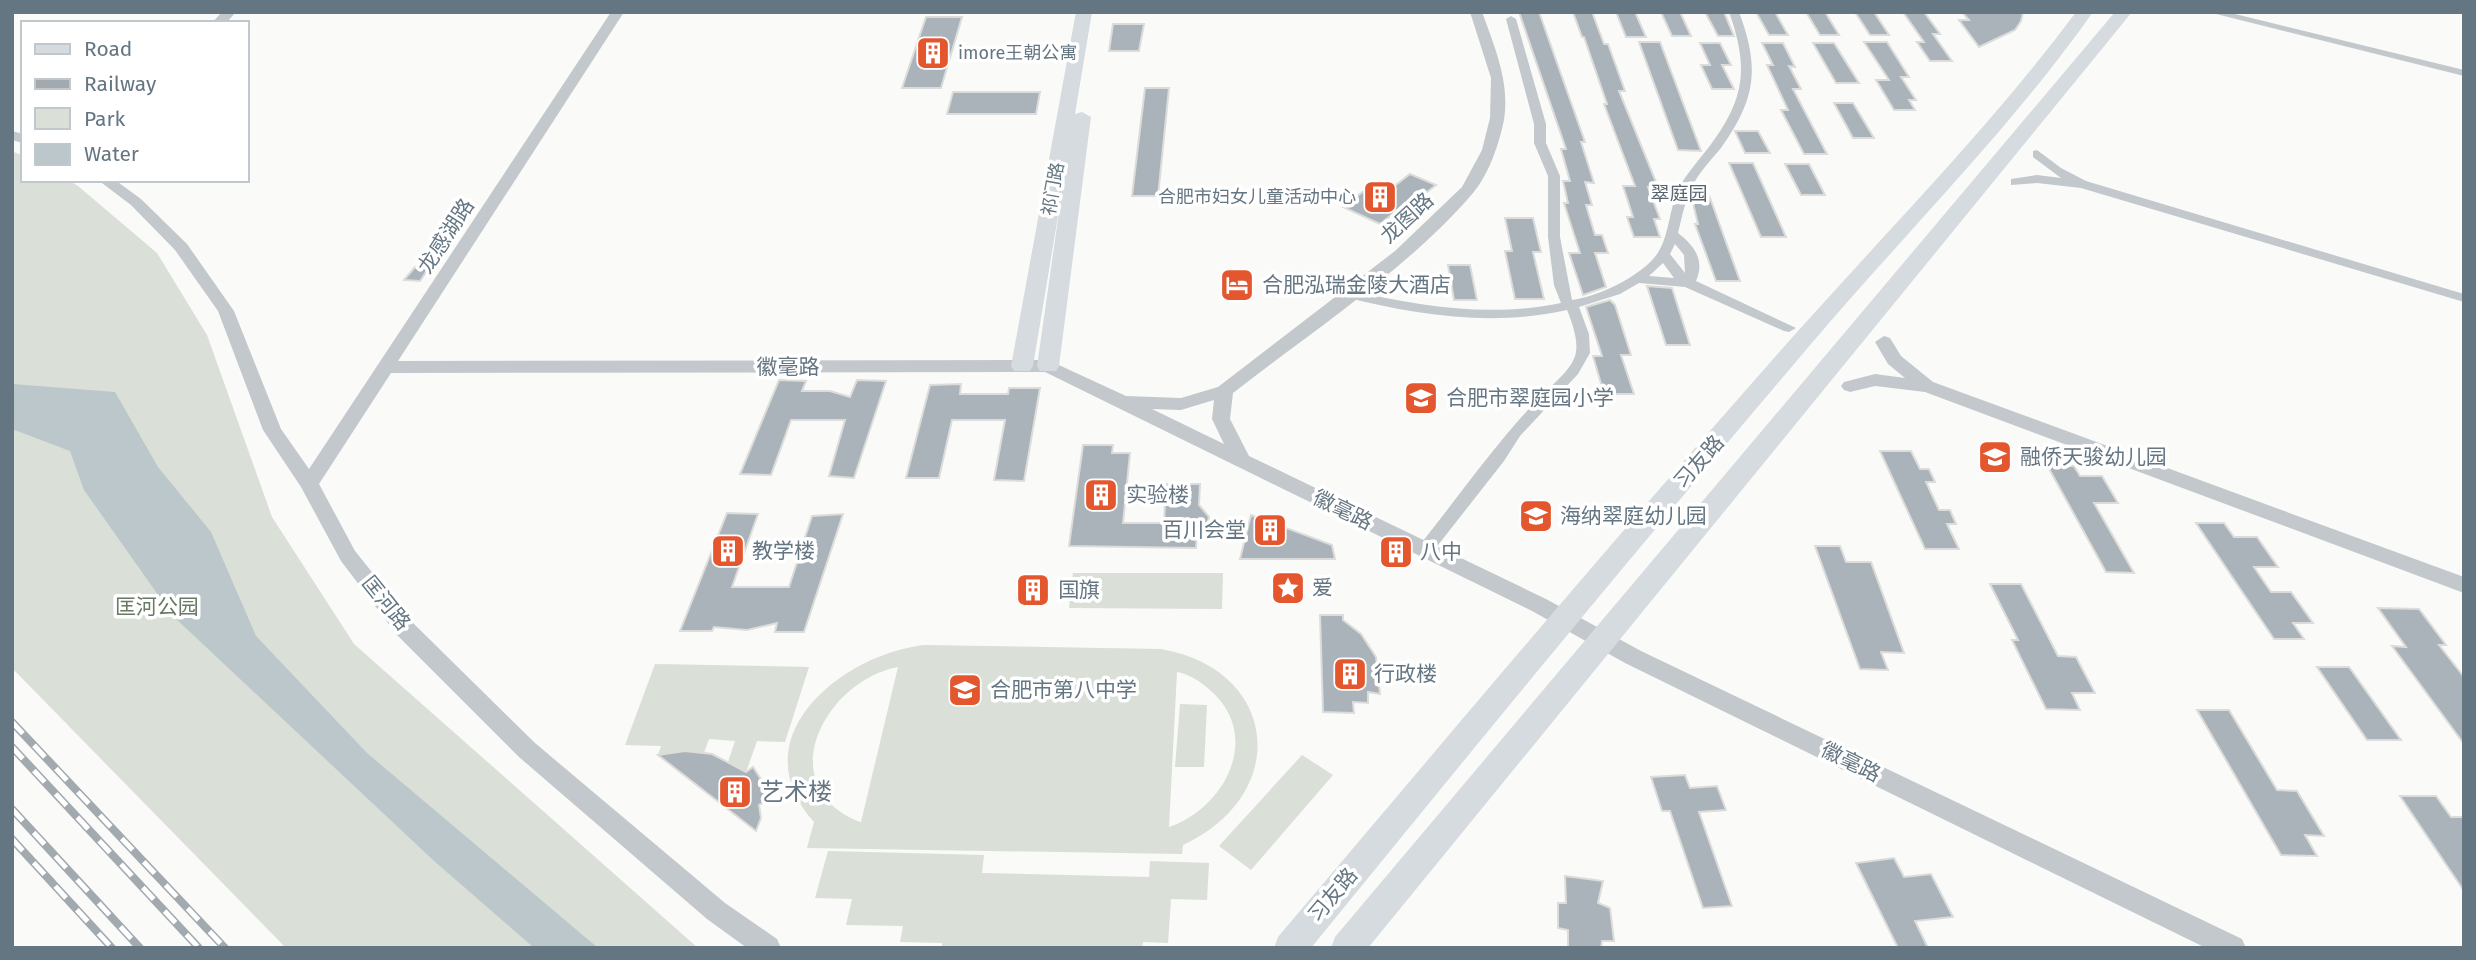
<svg xmlns="http://www.w3.org/2000/svg" width="2476" height="960" font-family="'Fira Sans','Noto Sans SC',sans-serif">
  <rect width="100%" height="100%" fill="#fafaf8"/>
  <g fill="#dadfd7" fill-rule="evenodd">
    <polygon points="12,151 23,156 23,180 68,180 78,186 157,253 207,335 272,517 354,644 698,948 286,948 12,668"/>
    <polygon points="1073,573 1223,573 1222,609 1069,608"/>
    <path d="M924,645l237,4c119,21 130,146 22,196l-1,9 -375,-6 7,-26c-75,-83 26,-167 110,-177zM898,667l-37,155h-1c-90,-35 -36,-141 38,-155zM1177,672c12,2 24,10 33,18 53,46 15,118 -41,137z"/>
    <polygon points="655,664 809,667 785,742 757,741 746,772 728,762 735,741 709,739 704,753 685,751 658,755 661,746 625,745"/>
    <polygon points="1180,704 1207,705 1204,767 1175,767"/>
    <polygon points="1302,755 1333,775 1251,870 1219,846"/>
    <polygon points="828,851 984,855 982,873 1149,877 1150,861 1209,863 1207,900 1171,899 1168,943 1143,942 1142,948 942,948 942,943 900,942 903,926 846,925 852,899 815,898"/>
  </g>
  <polygon fill="#bbc7cb" points="12,384 115,392 158,467 211,532 256,636 367,753 598,948 534,948 433,860 173,616 84,490 70,451 12,429"/>
  <g fill="#aab3b9" stroke="#dcdcda" stroke-width="2">
    <polygon points="1519,12 1539,12 1585,142 1581,142 1594,183 1585,182 1592,205 1586,205 1595,235 1602,235 1608,253 1595,253 1606,287 1583,295 1569,253 1580,253 1564,203 1568,203 1563,181 1570,181 1561,149 1566,149"/>
    <polygon points="1573,12 1592,12 1604,44 1608,44 1625,91 1619,91 1658,187 1648,187 1660,219 1654,219 1660,237 1634,237 1627,217 1633,217 1623,186 1635,186 1604,104 1607,104 1584,37 1582,37"/>
    <polygon points="1616,12 1635,12 1646,37 1626,37"/>
    <polygon points="1661,12 1680,12 1691,36 1672,36"/>
    <polygon points="1705,12 1724,12 1734,36 1718,36"/>
    <polygon points="1756,12 1775,12 1788,35 1769,35"/>
    <polygon points="1806,12 1825,12 1839,35 1820,35"/>
    <polygon points="1855,12 1874,12 1889,35 1870,35"/>
    <polygon points="1903,12 1924,12 1940,34 1933,34 1952,61 1930,61 1917,42 1924,42"/>
    <polygon points="1962,12 2023,12 2021,21 2015,30 1979,47 1959,20 1969,20"/>
    <polygon points="926,17 962,17 941,88 902,88"/>
    <polygon points="1113,24 1144,24 1139,51 1109,51"/>
    <polygon points="1639,42 1660,42 1701,151 1678,150"/>
    <polygon points="1864,42 1887,42 1909,77 1901,77 1916,100 1909,100 1915,110 1894,110 1876,80 1889,80"/>
    <polygon points="1700,43 1720,43 1731,65 1722,65 1734,89 1712,89 1701,65 1710,65"/>
    <polygon points="1762,43 1783,43 1795,67 1789,66 1801,89 1793,89 1827,154 1804,154 1781,110 1788,110 1767,65 1773,65"/>
    <polygon points="1813,43 1834,43 1859,83 1836,83"/>
    <polygon points="1145,88 1169,88 1158,196 1132,196"/>
    <polygon points="953,92 1040,92 1036,114 947,114"/>
    <polygon points="1834,103 1853,103 1874,138 1853,138"/>
    <polygon points="1735,131 1758,131 1770,153 1745,153"/>
    <polygon points="1729,163 1753,163 1786,237 1761,237"/>
    <polygon points="1785,164 1809,164 1825,195 1801,195"/>
    <polygon points="1410,174 1436,185 1418,199 1414,197 1380,224 1343,207 1369,187 1384,194"/>
    <polygon points="1691,195 1709,195 1740,281 1716,281 1695,224 1698,224"/>
    <polygon points="1505,218 1533,218 1541,252 1533,252 1544,299 1515,299 1505,251 1512,251"/>
    <polygon points="1448,265 1470,265 1477,300 1454,300"/>
    <polygon points="430,266 420,281 404,280 415,267"/>
    <polygon points="1647,286 1672,288 1690,345 1666,345"/>
    <polygon points="1610,300 1615,305 1631,355 1621,355 1634,394 1604,394 1593,356 1602,356 1586,307"/>
    <polygon points="779,380 806,381 802,391 830,391 850,397 857,380 886,381 854,478 829,476 845,420 791,420 771,475 740,474"/>
    <polygon points="961,384 960,394 1008,394 1009,388 1040,388 1024,481 994,480 1005,420 952,420 939,478 906,478 930,385"/>
    <polygon points="1083,445 1113,445 1112,453 1130,453 1123,523 1164,523 1166,484 1200,484 1199,505 1209,517 1206,529 1197,534 1196,548 1069,546"/>
    <polygon points="1880,451 1911,451 1920,469 1929,469 1935,482 1926,482 1939,510 1950,510 1956,524 1947,524 1959,549 1925,549"/>
    <polygon points="2047,465 2074,466 2080,476 2102,476 2118,503 2094,503 2134,573 2106,572"/>
    <polygon points="727,513 758,514 732,587 789,587 812,516 843,514 804,632 775,632 777,623 747,630 714,627 712,631 680,631"/>
    <polygon points="1251,515 1332,545 1335,559 1240,559"/>
    <polygon points="2196,523 2224,523 2234,537 2257,537 2278,567 2254,567 2271,592 2291,592 2313,623 2293,623 2304,639 2274,639"/>
    <polygon points="1815,546 1840,546 1846,562 1871,562 1904,653 1881,652 1888,670 1860,669"/>
    <polygon points="1020,580 1048,581 1045,599 1017,599"/>
    <polygon points="1990,584 2021,584 2058,656 2076,657 2095,693 2072,693 2080,710 2046,709 2012,640 2018,640"/>
    <polygon points="2378,608 2419,609 2446,645 2439,645 2464,677 2464,744 2392,646 2406,647"/>
    <polygon points="1320,615 1343,615 1343,620 1361,634 1376,657 1380,694 1368,692 1368,703 1353,702 1354,713 1323,712"/>
    <polygon points="2317,667 2349,667 2401,740 2367,740"/>
    <polygon points="2197,710 2229,710 2277,790 2297,791 2324,836 2305,835 2317,856 2281,855"/>
    <polygon points="685,751 712,754 746,772 753,767 764,784 768,800 759,805 761,818 756,831 658,755"/>
    <polygon points="1685,775 1690,788 1717,786 1726,810 1699,812 1732,906 1703,908 1670,811 1662,811 1651,777"/>
    <polygon points="2400,796 2436,796 2451,817 2464,817 2464,891"/>
    <polygon points="1894,858 1904,877 1931,874 1953,917 1915,921 1928,948 1898,948 1856,863"/>
    <polygon points="1565,876 1603,881 1598,903 1610,908 1614,941 1602,941 1601,948 1568,948 1568,930 1558,928 1558,903 1566,903"/>
  </g>
  <g fill="none" stroke-linecap="round" stroke-linejoin="round">
    <g fill="#c3c8cc" fill-rule="evenodd">
      <path d="M1729,12h10c21,56 17,87 -18,136 -10,12 -22,24 -29,39 -7,14 -10,30 -14,46 17,13 27,28 18,48l100,47 -7,4 -5,-1 -99,-44 -46,-4 -19,11 -41,13 10,27 1,19 -12,21 -58,62 -16,25 -73,93h-12l-2,-4 2,-4c41,-51 78,-105 124,-152 11,-11 30,-25 33,-42 2,-13 -4,-30 -9,-42 -75,17 -150,5 -223,-13l-2,-3 7,-4c69,16 141,28 212,13l-7,-18 -6,-48v-61l-14,-33v-19l-28,-105 5,-3 5,3 30,105v19l14,33v61l12,63c26,-3 74,-26 87,-49 11,-19 10,-44 21,-65 8,-14 19,-26 29,-39 36,-48 40,-79 20,-135zM1675,244l9,11 1,18 -15,-19zM1663,263l11,15 -25,-2z"/>
      <polygon points="2208,12 2227,12 2464,70 2464,76"/>
      <polygon points="2037,150 2061,168 2086,181 2464,294 2464,302 2081,188 2037,183 2011,185 2011,179 2037,175 2061,178 2033,157 2033,151"/>
    </g>
    <g fill="#c3c8cc" fill-rule="evenodd">
      <polygon points="222,12 236,12 226,23 212,23"/>
      <path d="M611,12h13l-226,349 650,-1 78,36 55,2 37,-11 177,-136 67,-64 20,-37 8,-32 1,-40 -21,-66h12c13,36 28,70 22,108 -5,24 -15,54 -31,73 -64,75 -162,139 -240,200l-3,26 19,37 297,143 95,52 601,288 4,9h-40l-581,-285 -93,-52 -487,-239 -654,1 -72,111 36,67 58,72 122,120 190,160 52,36 4,9h-34l-40,-29 -188,-162 -122,-122 -56,-74 -40,-74 -38,-57 -45,-119 -43,-61 -44,-45 -33,-25h17l26,19 46,45 47,67 47,118 28,40zM1214,400l-2,19 12,25 -72,-35 29,1z"/>
      <polygon points="12,131 23,134 23,143 12,140"/>
      <polygon points="1884,336 1890,338 1901,356 1933,382 2464,577 2464,593 1925,392 1875,386 1850,392 1844,390 1841,386 1844,382 1875,374 1905,378 1888,364 1875,342"/>
    </g>
    <g fill="#d6dbdf" fill-rule="evenodd">
      <polygon points="1076,12 1092,12 1075,114 1082,112 1091,117 1059,366 1056,371 1040,371 1037,366 1061,198 1033,366 1030,371 1014,371 1011,366"/>
      <path d="M2076,12h17c-84,119 -188,221 -282,332 -169,199 -335,401 -500,604h-37l4,-11c172,-203 343,-407 520,-606 94,-105 194,-206 278,-319z"/>
      <polygon points="2115,12 2132,12 1368,948 1331,948 1335,937"/>
    </g>
    <g stroke="#a2aab0" stroke-width="8">
      <g id="rail">
        <polyline points="12,722 225,948"/>
        <polyline points="12,747 199,948"/>
        <polyline points="12,809 140,948"/>
        <polyline points="12,839 112,948"/>
      </g>
    </g>
    <use href="#rail" stroke="#fff" stroke-width="5" stroke-dasharray="16" stroke-linecap="butt"/>
  </g>
  <defs>
    <g id="building-square" transform="scale(1.75)"><rect x="-9" y="-9" width="18" height="18" rx="4" fill="#e4572e" stroke="#fff"/><path d="M-4-6H4V6H1V3H-1V6H-4ZM-2.5-4.3h1.7v1.8h-1.7ZM.8-4.3h1.7v1.8H.8ZM-2.5-1h1.7V.8h-1.7ZM.8-1h1.7V.8H.8Z" fill="#fff"/></g>
    <g id="hotel-square" transform="scale(1.75)"><rect x="-9" y="-9" width="18" height="18" rx="4" fill="#e4572e" stroke="#fff"/><path d="M-6-4.5h1.5V1H6V5H4.5V3h-9V5H-6ZM-4 0a1.8 1.8 0 1 1 3.6 0ZM.5 0V-2.5h3Q6-2.5 6 0Z" fill="#fff"/></g>
    <g id="school-square" transform="scale(1.75)"><rect x="-9" y="-9" width="18" height="18" rx="4" fill="#e4572e" stroke="#fff"/><path d="M0-5L7-2L0 1L-7-2ZM-4 1L0 2.5L4 1V4Q0 6-4 4Z" fill="#fff"/></g>
    <g id="sight-square" transform="scale(1.75)"><rect x="-9" y="-9" width="18" height="18" rx="4" fill="#e4572e" stroke="#fff"/><path d="M0-6L1.8-2.2L6-1.7L2.9 1.2L3.7 5.4L0 3.3L-3.7 5.4L-2.9 1.2L-6-1.7L-1.8-2.2Z" fill="#fff"/></g>
  </defs>
  <g fill-rule="evenodd">
    <use href="#building-square" x="933" y="53"/>
    <use href="#building-square" x="1380" y="197"/>
    <use href="#hotel-square" x="1237" y="285"/>
    <use href="#school-square" x="1421" y="398"/>
    <use href="#school-square" x="1995" y="457"/>
    <use href="#building-square" x="1101" y="495"/>
    <use href="#school-square" x="1536" y="516"/>
    <use href="#building-square" x="1270" y="530"/>
    <use href="#building-square" x="728" y="551"/>
    <use href="#building-square" x="1396" y="552"/>
    <use href="#sight-square" x="1288" y="588"/>
    <use href="#building-square" x="1033" y="590"/>
    <use href="#building-square" x="1350" y="674"/>
    <use href="#school-square" x="965" y="690"/>
    <use href="#building-square" x="735" y="792"/>
  </g>
  <g text-anchor="middle" dominant-baseline="central" stroke-width="7" stroke-linejoin="round" paint-order="stroke">
    <g font-size="18" fill="#657683" stroke="#fff" text-anchor="start">
      <text x="958" y="53">imore王朝公寓</text>
      <text x="1356" y="197" text-anchor="end">合肥市妇女儿童活动中心</text>
    </g>
    <g font-size="18" fill="#657683" stroke="#fff">
      <text transform="translate(1053 189) rotate(-80)">祁门路</text>
    </g>
    <g font-size="19" fill="#57646e" stroke="#fff">
      <text x="1679" y="193">翠庭园</text>
    </g>
    <g font-size="21" fill="#657683" stroke="#fff">
      <text transform="translate(1407 218) rotate(-43)">龙图路</text>
      <text transform="translate(446 236) rotate(-57)">龙感湖路</text>
      <text x="788" y="367">徽毫路</text>
      <text transform="translate(1699 462) rotate(-49)">习友路</text>
      <text transform="translate(1343 510) rotate(26)">徽毫路</text>
      <text transform="translate(386 603) rotate(51)">匡河路</text>
      <text transform="translate(1851 762) rotate(26)">徽毫路</text>
      <text transform="translate(1333 895) rotate(-50)">习友路</text>
    </g>
    <g font-size="21" fill="#657683" stroke="#fff" text-anchor="start">
      <text x="1262" y="285">合肥泓瑞金陵大酒店</text>
      <text x="1446" y="398">合肥市翠庭园小学</text>
      <text x="2020" y="457">融侨天骏幼儿园</text>
      <text x="1126" y="495">实验楼</text>
      <text x="1560" y="516">海纳翠庭幼儿园</text>
      <text x="1246" y="530" text-anchor="end">百川会堂</text>
      <text x="752" y="551">教学楼</text>
      <text x="1420" y="552">八中</text>
      <text x="1312" y="588">爱</text>
      <text x="1058" y="590">国旗</text>
      <text x="1374" y="674">行政楼</text>
      <text x="990" y="690">合肥市第八中学</text>
    </g>
    <g font-size="21" fill="#687a64" stroke="#fff">
      <text x="157" y="607">匡河公园</text>
    </g>
    <g font-size="24" fill="#657683" stroke="#fff" text-anchor="start">
      <text x="760" y="792">艺术楼</text>
    </g>
  </g>
  <rect width="2476" height="960" fill="none" stroke="#657683" stroke-width="28"/>
  <rect x="21" y="21" width="228" height="161" fill="#ffffff" stroke="#c1c8cd" stroke-width="2"/>
  <rect x="35" y="44" width="35" height="10" fill="#d6dbdf" stroke="#c1c8cd" stroke-width="2"/>
  <text x="84" y="56" font-size="21" fill="#657683">Road</text>
  <rect x="35" y="79" width="35" height="10" fill="#a2aab0" stroke="#c1c8cd" stroke-width="2"/>
  <text x="84" y="91" font-size="21" fill="#657683">Railway</text>
  <rect x="35" y="108" width="35" height="21" fill="#dadfd7" stroke="#c1c8cd" stroke-width="2"/>
  <text x="84" y="126" font-size="21" fill="#657683">Park</text>
  <rect x="35" y="144" width="35" height="21" fill="#bbc7cb" stroke="#c1c8cd" stroke-width="2"/>
  <text x="84" y="161" font-size="21" fill="#657683">Water</text>
</svg>
